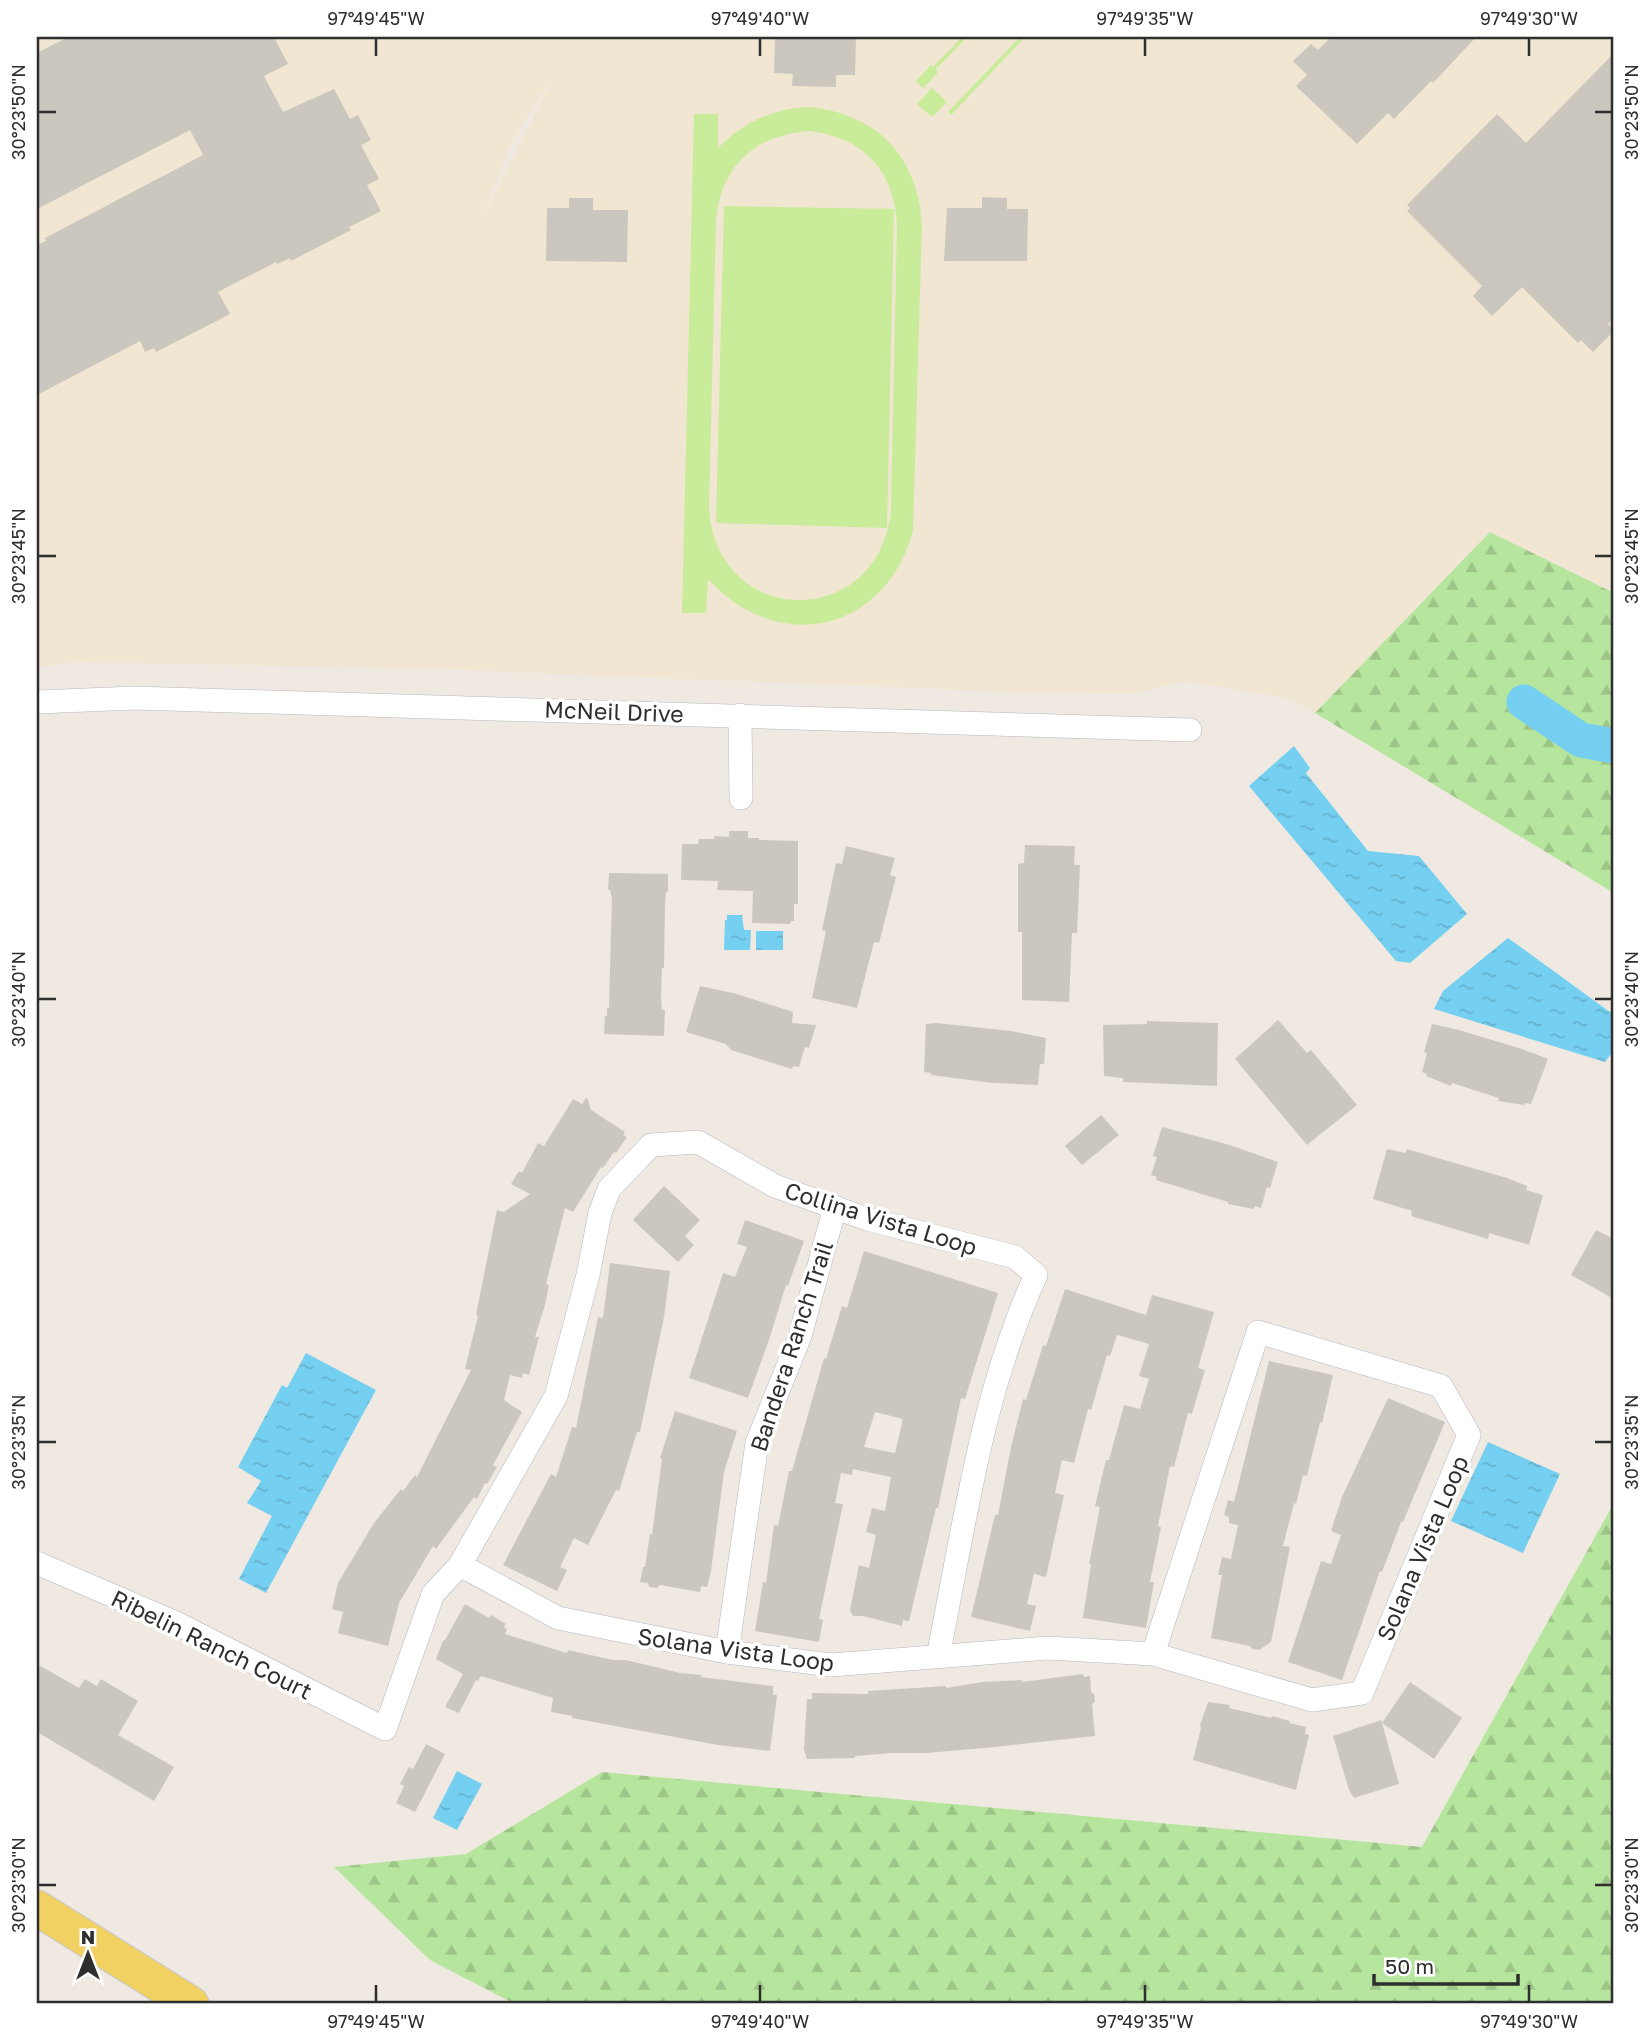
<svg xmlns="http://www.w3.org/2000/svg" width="1651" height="2041" font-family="'Golos Text',sans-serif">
  <defs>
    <pattern id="forest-firs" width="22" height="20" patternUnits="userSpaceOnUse" patternTransform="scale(1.75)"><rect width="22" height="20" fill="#b6e59e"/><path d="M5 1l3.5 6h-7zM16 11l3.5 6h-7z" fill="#9dc588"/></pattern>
    <pattern id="water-ripples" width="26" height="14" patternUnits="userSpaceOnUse" patternTransform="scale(1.75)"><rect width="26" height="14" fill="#75cff0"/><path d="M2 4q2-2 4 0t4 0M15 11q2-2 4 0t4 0" fill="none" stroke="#66b2ce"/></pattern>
  </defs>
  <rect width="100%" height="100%" fill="#efe9e1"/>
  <path fill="#f0e6d1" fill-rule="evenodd" d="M37,37h1577v556l-125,-61 -174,181 -29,-15 -102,-17 -51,13 -113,-2 -611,-24 -339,-6 -33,6zM556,72l-74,147h-1l32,-79z"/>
  <g fill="url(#forest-firs)">
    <polygon points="1490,532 1614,593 1614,893 1315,713"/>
    <polygon points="1614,1503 1614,2004 515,2004 430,1960 334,1867 466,1854 602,1772 1422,1847"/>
  </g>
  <g fill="#c9ec9a" fill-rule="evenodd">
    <polygon points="962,37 967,37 936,69 938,72 923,88 916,81 931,65 933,67"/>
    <polygon points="1020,37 1025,37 951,115 948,112"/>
    <polygon points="932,88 947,102 932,117 917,104"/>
    <path d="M809,107c68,7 109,49 113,117l-9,307c-28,102 -135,125 -205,48l-2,34h-24l12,-499h24v34c26,-26 54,-39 91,-41zM809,131c53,6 85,38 88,93l-6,288c-14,120 -175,116 -182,-4l7,-288c5,-54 39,-85 93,-89z"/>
    <polygon points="724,206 894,209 887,528 716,523"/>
  </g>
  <g fill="url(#water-ripples)">
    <polygon points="1294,746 1310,768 1306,773 1368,851 1419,856 1467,914 1410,963 1396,961 1249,786"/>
    <polygon points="727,915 742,915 744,930 751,930 750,950 724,950 725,920 727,920"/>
    <rect x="756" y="931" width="27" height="19"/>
    <polygon points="1508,938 1614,1015 1614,1050 1605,1062 1434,1009 1443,991"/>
    <polygon points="306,1353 376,1390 266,1593 239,1579 272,1516 247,1503 261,1481 238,1467 282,1385 287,1388"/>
    <polygon points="1488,1442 1560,1474 1523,1553 1451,1521"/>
    <polygon points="457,1771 482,1784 457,1830 433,1818"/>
  </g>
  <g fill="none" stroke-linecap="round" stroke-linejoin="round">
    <polyline stroke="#75cff0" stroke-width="35" points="1524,702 1581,740 1614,746"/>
  </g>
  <g fill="#cbc7bf" fill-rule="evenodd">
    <polygon points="68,37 274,37 288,64 264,76 283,112 334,89 350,119 358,115 371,140 361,145 379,179 367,185 381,211 349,227 351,230 291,261 290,258 277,264 276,262 218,292 230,314 156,352 154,348 145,352 140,341 37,395 37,245 46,241 45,238 203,155 190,130 37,209 37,53"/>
    <polygon points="775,37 856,37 855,75 836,75 836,87 792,86 793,74 774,73"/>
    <polygon points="1331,37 1476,37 1433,83 1431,81 1394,119 1388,113 1357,144 1296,86 1307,75 1293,61 1311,44 1318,50"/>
    <polygon points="1614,53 1614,318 1608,324 1614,331 1593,352 1581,340 1578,343 1522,287 1492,316 1473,296 1482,286 1407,211 1410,208 1407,205 1497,114 1526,143"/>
    <polygon points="982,197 1007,198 1007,209 1028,209 1027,261 944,261 947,208 982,208"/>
    <polygon points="569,198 593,198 593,210 628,210 627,262 546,261 547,208 569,208"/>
    <polygon points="729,831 748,831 748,838 759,838 759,840 798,841 798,904 794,904 794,921 791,921 790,924 752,923 753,891 717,890 718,881 681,880 682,844 698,844 699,839 714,839 714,836 729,837"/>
    <polygon points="1025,845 1075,846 1074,865 1080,865 1077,933 1072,933 1069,1002 1022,1000 1022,932 1018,932 1018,864 1024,863"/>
    <polygon points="846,846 895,858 890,875 896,877 879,943 874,942 857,1008 812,998 826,931 822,930 836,863 842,864"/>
    <polygon points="609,873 668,874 668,892 666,892 665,905 664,968 662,968 661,997 662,1010 665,1010 664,1036 604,1034 605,1016 607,1016 607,1008 609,1008 611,930 612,899 610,890 608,890"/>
    <polygon points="700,986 737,994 793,1012 792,1023 816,1025 809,1048 805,1047 799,1067 793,1066 792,1069 731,1050 726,1044 686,1032"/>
    <polygon points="1278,1020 1307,1053 1311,1050 1357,1105 1307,1145 1235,1059"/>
    <polygon points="1147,1021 1218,1023 1217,1086 1123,1082 1123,1078 1104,1076 1103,1025 1147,1024"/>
    <polygon points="937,1023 1011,1031 1046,1038 1044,1064 1040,1064 1038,1085 993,1083 931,1075 931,1073 924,1072 926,1024"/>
    <polygon points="1432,1024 1459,1030 1522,1049 1548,1059 1531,1104 1525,1103 1524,1105 1498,1101 1499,1098 1452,1083 1451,1086 1426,1076 1427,1074 1422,1072 1427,1053 1424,1052"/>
    <polygon points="587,1097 591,1110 625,1132 623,1135 627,1137 616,1153 614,1152 603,1168 601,1167 573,1212 565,1208 546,1284 549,1285 545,1305 535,1337 539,1337 529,1375 523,1373 522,1378 510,1375 504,1400 522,1412 493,1465 497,1467 487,1484 485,1483 477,1499 474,1497 436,1549 433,1546 399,1603 388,1646 338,1633 343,1612 332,1609 338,1583 374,1523 401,1489 403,1491 415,1475 417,1477 471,1370 465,1369 478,1316 476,1315 497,1210 504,1212 530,1194 511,1184 519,1171 522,1173 538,1143 544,1146 573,1099 582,1104"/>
    <polygon points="1101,1115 1119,1135 1082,1165 1065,1146"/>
    <polygon points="1162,1127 1230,1145 1278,1162 1270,1188 1267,1187 1261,1208 1255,1206 1254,1209 1228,1204 1228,1202 1156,1180 1157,1177 1151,1175 1157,1157 1153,1156"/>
    <polygon points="1387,1149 1406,1153 1407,1149 1434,1157 1507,1178 1527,1186 1526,1190 1543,1195 1529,1245 1489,1233 1488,1239 1411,1216 1412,1211 1373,1199"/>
    <polygon points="664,1186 700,1220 685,1236 694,1245 678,1262 633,1220"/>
    <polygon points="745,1220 804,1241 788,1286 786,1285 770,1337 748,1398 689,1378 723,1273 735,1277 747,1247 737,1244"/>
    <polygon points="1596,1230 1614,1239 1614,1299 1571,1275"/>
    <path d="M864,1251l134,42 -33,106 -4,-1 -23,110h-2l-27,113 -6,-1 -1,6 -39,-10h-10l-3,-6 9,-45 10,3 7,-33 -10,-3 6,-24 13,3 6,-34 -38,-8 -1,6 -11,-2 -6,30 8,1 -24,115 4,1 -4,22 -64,-11 8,-49 3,1 8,-58 4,1 11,-55h3l32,-113 2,1 16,-53 5,2zM875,1412l28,7 -8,34 -31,-6z"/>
    <polygon points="610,1263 670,1271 664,1317 640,1432 637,1432 619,1491 616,1490 588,1545 574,1538 560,1567 567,1570 557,1591 503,1565 551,1474 556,1477 572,1427 576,1428 598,1317 603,1318"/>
    <polygon points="1065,1289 1146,1315 1152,1295 1214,1312 1198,1368 1205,1370 1192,1414 1188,1413 1174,1467 1170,1466 1158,1526 1161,1527 1150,1582 1154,1582 1146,1628 1083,1618 1091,1564 1089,1564 1100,1507 1095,1506 1106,1460 1109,1460 1124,1405 1140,1409 1149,1379 1139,1376 1149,1344 1117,1335 1110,1356 1107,1355 1091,1410 1088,1409 1074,1463 1062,1460 1055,1493 1064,1495 1046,1577 1034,1574 1027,1604 1036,1606 1030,1631 971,1617 995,1515 998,1515 1011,1447 1023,1399 1026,1400 1043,1345 1046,1346"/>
    <polygon points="1269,1361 1333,1375 1322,1423 1320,1422 1307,1476 1303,1475 1296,1504 1294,1503 1283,1546 1290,1547 1271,1642 1259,1650 1252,1649 1250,1646 1211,1638 1222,1575 1218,1575 1222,1557 1231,1559 1238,1525 1229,1523 1229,1517 1224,1515 1228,1500 1234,1502"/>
    <polygon points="1388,1398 1445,1422 1403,1522 1401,1522 1382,1572 1380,1571 1342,1680 1288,1662 1321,1561 1331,1564 1341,1535 1331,1531 1342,1497"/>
    <polygon points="675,1411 737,1431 724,1472 711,1571 707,1587 701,1586 700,1592 660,1585 657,1588 649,1587 648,1583 640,1582 643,1567 645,1567 650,1534 652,1535 662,1459 660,1458"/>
    <polygon points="465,1604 489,1618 491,1615 506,1624 504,1627 507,1629 505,1634 567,1653 568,1650 613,1660 626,1660 680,1673 702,1675 701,1677 773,1686 773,1695 777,1695 770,1751 718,1745 572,1718 572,1716 551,1712 553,1698 481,1676 478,1681 476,1680 459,1713 445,1707 463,1674 436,1659 443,1641 445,1640"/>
    <polygon points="37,1664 79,1688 85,1679 97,1686 101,1679 138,1701 118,1735 174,1767 154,1801 37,1732"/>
    <polygon points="1083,1674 1084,1677 1090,1676 1091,1692 1094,1694 1095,1702 1092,1704 1095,1736 985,1748 926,1753 891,1753 855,1756 855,1758 807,1759 804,1749 807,1699 812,1699 812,1693 868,1694 868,1691 946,1686 946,1688 983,1682 1022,1680 1022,1682"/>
    <polygon points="1410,1682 1462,1718 1434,1759 1382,1723 1399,1784 1354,1798 1349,1790 1333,1736 1381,1720 1382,1723"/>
    <polygon points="1208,1702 1230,1705 1229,1708 1271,1718 1272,1716 1290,1721 1290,1723 1306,1727 1305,1734 1309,1735 1296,1790 1193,1760 1201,1728 1200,1725"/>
    <polygon points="426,1744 445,1754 415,1812 396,1803 404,1786 400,1784 409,1767 413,1769"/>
  </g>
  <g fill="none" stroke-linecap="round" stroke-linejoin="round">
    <g stroke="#b4b7c1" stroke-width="24">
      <g id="minor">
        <polyline points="37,702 135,698 1190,730"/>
        <polyline points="740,715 741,798"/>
        <path d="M37,1563l139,60 209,106 48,-135 27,-29 96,-169 32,-121 12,-62 9,-24 42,-44 47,-3 77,44 92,33 148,38 21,18c-55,119 -72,254 -98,381"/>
        <polyline points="460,1565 558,1618 727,1652 831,1665 1048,1648 1153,1654 1312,1700 1362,1693 1469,1435 1441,1386 1258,1332 1153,1654"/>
        <polyline points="727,1652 757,1443 800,1336 835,1207"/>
      </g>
    </g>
    <g stroke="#c9c9c9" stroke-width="37">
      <polyline id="primary" points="37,1908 191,2004"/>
    </g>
    <use href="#minor" stroke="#fff" stroke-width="23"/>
    <use href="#primary" stroke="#f2d163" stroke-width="35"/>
  </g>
  <path fill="none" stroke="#2e2e2e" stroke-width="2.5" d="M376,38v18M760,38v18M1145,38v18M1529,38v18M38,112h18M1595,112h17M38,556h18M1595,556h17M38,999h18M1595,999h17M38,1442h18M1595,1442h17M38,1885h18M1595,1885h17M376,1985v17M760,1985v17M1145,1985v17M1529,1985v17"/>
  <g text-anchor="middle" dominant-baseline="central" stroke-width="7" stroke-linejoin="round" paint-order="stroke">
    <g font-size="23" fill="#2e2e2e" stroke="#fff">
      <text transform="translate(614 711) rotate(2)">McNeil Drive</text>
      <text transform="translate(881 1218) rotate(17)">Collina Vista Loop</text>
      <text transform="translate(791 1346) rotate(-72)">Bandera Ranch Trail</text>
      <text transform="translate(1422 1548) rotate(-67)">Solana Vista Loop</text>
      <text transform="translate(212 1644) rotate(26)">Ribelin Ranch Court</text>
      <text transform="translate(736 1649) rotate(8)">Solana Vista Loop</text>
    </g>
  </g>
  <rect width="1651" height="2041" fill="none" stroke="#ffffff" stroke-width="77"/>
  <g transform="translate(88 1954)" stroke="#ffffff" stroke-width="5" paint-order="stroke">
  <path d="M0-5L12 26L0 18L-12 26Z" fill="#2e2e2e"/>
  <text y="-10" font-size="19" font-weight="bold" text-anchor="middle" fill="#2e2e2e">N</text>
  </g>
  <path d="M1374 1974v10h144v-10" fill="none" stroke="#2e2e2e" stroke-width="3.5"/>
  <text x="1385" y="1974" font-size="21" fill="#2e2e2e" stroke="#ffffff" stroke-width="5" paint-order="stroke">50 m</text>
  <rect x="38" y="38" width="1574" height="1964" fill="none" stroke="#2e2e2e" stroke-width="2.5"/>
  <g font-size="18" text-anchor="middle" fill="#2e2e2e">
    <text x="376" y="25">97°49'45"W</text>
    <text x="760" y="25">97°49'40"W</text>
    <text x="1145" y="25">97°49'35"W</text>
    <text x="1529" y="25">97°49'30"W</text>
    <text transform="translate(19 112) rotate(-90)" y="6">30°23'50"N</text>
    <text transform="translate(1632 112) rotate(-90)" y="6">30°23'50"N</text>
    <text transform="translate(19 556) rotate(-90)" y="6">30°23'45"N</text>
    <text transform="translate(1632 556) rotate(-90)" y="6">30°23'45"N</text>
    <text transform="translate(19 999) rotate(-90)" y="6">30°23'40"N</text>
    <text transform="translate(1632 999) rotate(-90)" y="6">30°23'40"N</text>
    <text transform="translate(19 1442) rotate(-90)" y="6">30°23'35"N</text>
    <text transform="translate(1632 1442) rotate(-90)" y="6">30°23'35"N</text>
    <text transform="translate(19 1885) rotate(-90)" y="6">30°23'30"N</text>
    <text transform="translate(1632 1885) rotate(-90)" y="6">30°23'30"N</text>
    <text x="376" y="2028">97°49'45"W</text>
    <text x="760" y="2028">97°49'40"W</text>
    <text x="1145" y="2028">97°49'35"W</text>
    <text x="1529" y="2028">97°49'30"W</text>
  </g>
</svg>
